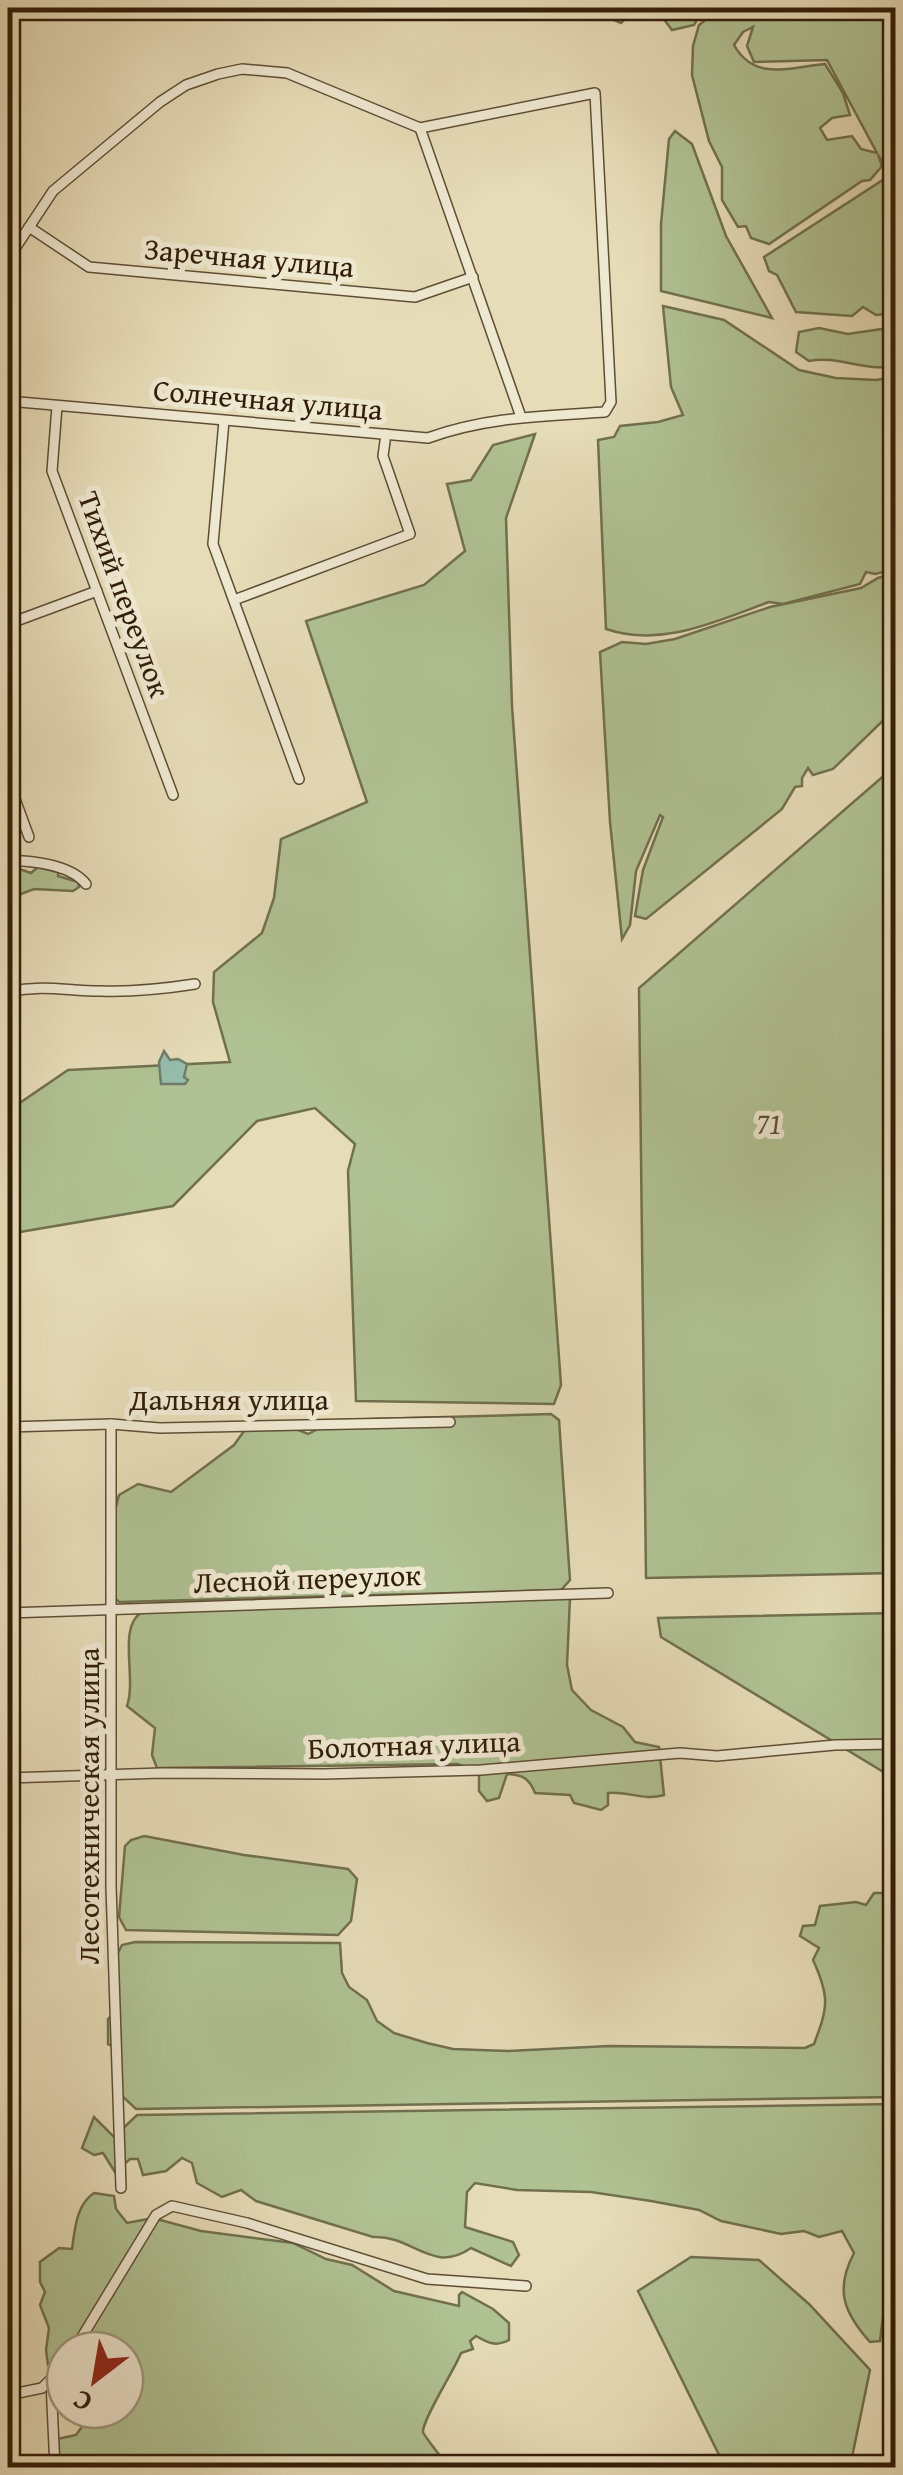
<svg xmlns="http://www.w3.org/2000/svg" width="903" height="2475" font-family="'Gentium Book Plus',serif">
  <rect width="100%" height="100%" fill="#e6dcb8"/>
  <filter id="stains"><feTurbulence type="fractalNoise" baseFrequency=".002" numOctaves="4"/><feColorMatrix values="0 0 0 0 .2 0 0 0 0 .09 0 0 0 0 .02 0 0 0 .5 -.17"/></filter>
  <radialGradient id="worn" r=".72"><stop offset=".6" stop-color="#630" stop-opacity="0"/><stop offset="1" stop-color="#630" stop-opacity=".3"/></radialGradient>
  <g fill="#b0c293" stroke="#71704e" stroke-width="2.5" fill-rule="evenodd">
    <polygon points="593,8 704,8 694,25 672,30 663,18 627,17 621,23 597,13"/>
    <path d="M721,8h174v163l-6,2 -11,-18 4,11 -12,14 -8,1 -93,63 -18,-6 -5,-12 -8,1 -16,-27v-33l-13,-26 -17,-66 1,-29 6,-21zM753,27l-6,19 7,16 73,-2 50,93 -16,-4 -9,-13 -25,4 -7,-12 12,-10 18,-3 -7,-22 -18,-29c-36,3 -70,18 -91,-19l9,-13z"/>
    <polygon points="675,131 692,144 726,236 772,318 661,291 661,224 669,139"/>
    <polygon points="889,176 896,179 895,313 876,315 863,307 852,316 796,312 777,275 769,271 764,257"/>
    <path d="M663,306l61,14 75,50 37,8 40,2 19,-3v192l-20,5 -9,-2 -6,12 -77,20 -14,-2c-53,19 -107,46 -163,27l-8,-189 16,-3 6,-11 38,-4 25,-7 -12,-28z"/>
    <path d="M895,327v39c-30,6 -57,-11 -86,-5l-13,-9 3,-20 20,-4 29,6z"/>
    <polygon points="535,434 506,518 512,706 561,1385 554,1404 356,1401 348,1171 355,1144 315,1108 257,1121 173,1206 8,1234 8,1111 68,1070 230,1062 213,1002 214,972 262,933 274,898 281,839 367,802 306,621 424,585 465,551 447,484 471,480 493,445"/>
    <polygon points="895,573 895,709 833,769 813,775 808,768 802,778 802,786 795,787 782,809 646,919 635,916 643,870 663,817 660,815 636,871 630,925 622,939 610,822 600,652 622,642 646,644 675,639 770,607 861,588 878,578"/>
    <polygon points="895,766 895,1573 646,1578 639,988"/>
    <polygon points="8,865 31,873 39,866 58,872 58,876 78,882 79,887 73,891 34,889 8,899"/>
    <polygon points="551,1414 559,1420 570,1580 561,1590 119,1602 108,1590 107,1542 119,1495 138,1484 171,1492 234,1445 247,1427 283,1424 308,1434 336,1420"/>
    <path d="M570,1598l-3,67 5,25 19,20 32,17 12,15 24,5 5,48c-20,6 -36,-4 -56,-2v12l-7,5 -27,-7 -4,-8 -35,-2c-6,-15 -12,-18 -28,-19l-8,24 -12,3 -8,-10v-16l-21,-11 -301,4 -5,-13 3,-27 -28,-22c10,-28 -10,-79 15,-94z"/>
    <polygon points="895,1613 895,1779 661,1637 658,1618"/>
    <polygon points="144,1836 244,1855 348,1869 357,1879 351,1921 338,1935 126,1930 119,1917 125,1846 131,1840"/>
    <path d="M874,1893h21v204l-759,12 -16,-15 -2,-44 -10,-6v-25l10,-9 -1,-55 5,-10 13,-3 205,1 2,30 7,14 18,13 10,21 17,12 33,10 26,6 55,2 101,-5 196,2 9,-4c14,-37 16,-47 -1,-84l6,-12 -19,-12 3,-10 12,-1 5,-19 36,-4 10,3z"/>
    <path d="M895,2104v115l-15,122 -10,1c-27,-30 -35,-53 -16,-89l-12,-22 -23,6 -15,-6 -23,3 -60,-13 -22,-11 -48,-9 -60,-9 -74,-2 -42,-7 -8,9 -2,35 48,15 6,13 -8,11 -40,-18c-39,27 -58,-13 -98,-11l-117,-36 -15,-11 -19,7 -25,-14 -5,-20 -10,-5 -16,13 -23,4 -5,-16h-8l-15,13 -12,-19 -9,2 -12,-7 12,-31 20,20 23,-22z"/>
    <path d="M94,2193l20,3 2,13 11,14 26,-5 48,13 92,12 33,16 26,6 42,26 65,15v-11l3,-3 31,17 16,14v17c-13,7 -21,3 -33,-4l-6,5 3,8 -12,4c-6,16 -39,67 -38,79 0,2 20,28 23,31l18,4h-411l4,-28 19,-4 8,-11 -2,-14h43v-60h-60v59l-5,-2 -3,-14 -7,-4v-11h8l3,-6 -13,-7 -2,-15 3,-22 -9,-23 5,-13 -5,-10v-20l19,-14 13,1c3,-20 4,-44 22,-56z"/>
    <polygon points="691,2257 759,2260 809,2304 870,2370 850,2467 725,2467 638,2291"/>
  </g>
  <polygon fill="#96bcac" stroke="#6e7d6a" stroke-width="2.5" points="164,1051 170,1060 178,1059 187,1064 184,1077 188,1080 185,1084 161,1084 159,1062"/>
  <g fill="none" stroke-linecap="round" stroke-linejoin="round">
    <g stroke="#5f4e34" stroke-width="12">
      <g id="minor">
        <polyline points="420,128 521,417"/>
        <polyline points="29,227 89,267 415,297 473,277"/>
        <polyline points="8,259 53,191 160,102 186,85 218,74 242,69 287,73 420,128"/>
        <path d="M8,401l420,37c57,-21 116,-22 177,-26l6,-10 -16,-309 -175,35"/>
        <polyline points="57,406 52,471 173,795"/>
        <polyline points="224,421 213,544 299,779"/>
        <polyline points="234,600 410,534 383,456 386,434"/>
        <polyline points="8,624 97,591"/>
        <polyline points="8,780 29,837"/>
        <path d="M8,860c24,1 62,4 78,24"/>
        <path d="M8,992c37,-8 57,-1 93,-1 32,1 62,-2 94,-7"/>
        <polyline points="111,1424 111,1886 121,2188"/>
        <polyline points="8,1427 111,1424 160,1428 450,1422"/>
        <polyline points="8,1613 608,1593"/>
        <polyline points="8,1778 162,1773 323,1774 481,1770 680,1753 717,1756 835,1745 896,1744"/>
        <polyline points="74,2350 156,2215 172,2206 247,2223 427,2279 526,2286"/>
        <polyline points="51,2382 55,2468"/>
        <polyline points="8,2395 42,2388 65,2365"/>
      </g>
    </g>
    <use href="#minor" stroke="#efe8d1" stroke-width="9"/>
  </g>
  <g text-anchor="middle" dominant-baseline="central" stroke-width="10" stroke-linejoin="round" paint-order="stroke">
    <g font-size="30" fill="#321e08" stroke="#efe8d1">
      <text transform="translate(249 257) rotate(5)">Заречная улица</text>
      <text transform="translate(268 399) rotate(5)">Солнечная улица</text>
      <text transform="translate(125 594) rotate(70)">Тихий переулок</text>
      <text x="229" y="1399">Дальняя улица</text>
      <text transform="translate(307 1578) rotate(-2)">Лесной переулок</text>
      <text transform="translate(414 1744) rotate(-2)">Болотная улица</text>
      <text transform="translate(88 1806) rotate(-90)">Лесотехническая улица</text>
    </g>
    <g font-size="30" font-style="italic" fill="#584f32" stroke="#efe8d1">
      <text x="769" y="1123">71</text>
    </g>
  </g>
  <rect width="903" height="2475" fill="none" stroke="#e6dcb8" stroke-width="40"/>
  <rect x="10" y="10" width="883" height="2455" fill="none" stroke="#321e08" stroke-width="5"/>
  <rect x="20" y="20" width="863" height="2435" fill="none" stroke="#321e08" stroke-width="2.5"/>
  <g transform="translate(95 2380) rotate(211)"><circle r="48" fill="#efe8d1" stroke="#a39781" stroke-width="2.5"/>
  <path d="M0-8L18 38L0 25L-18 38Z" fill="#8f2418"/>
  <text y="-15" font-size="28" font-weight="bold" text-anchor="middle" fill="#321e08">С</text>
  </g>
  <rect width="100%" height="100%" filter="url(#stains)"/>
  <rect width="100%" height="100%" fill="url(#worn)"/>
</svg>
